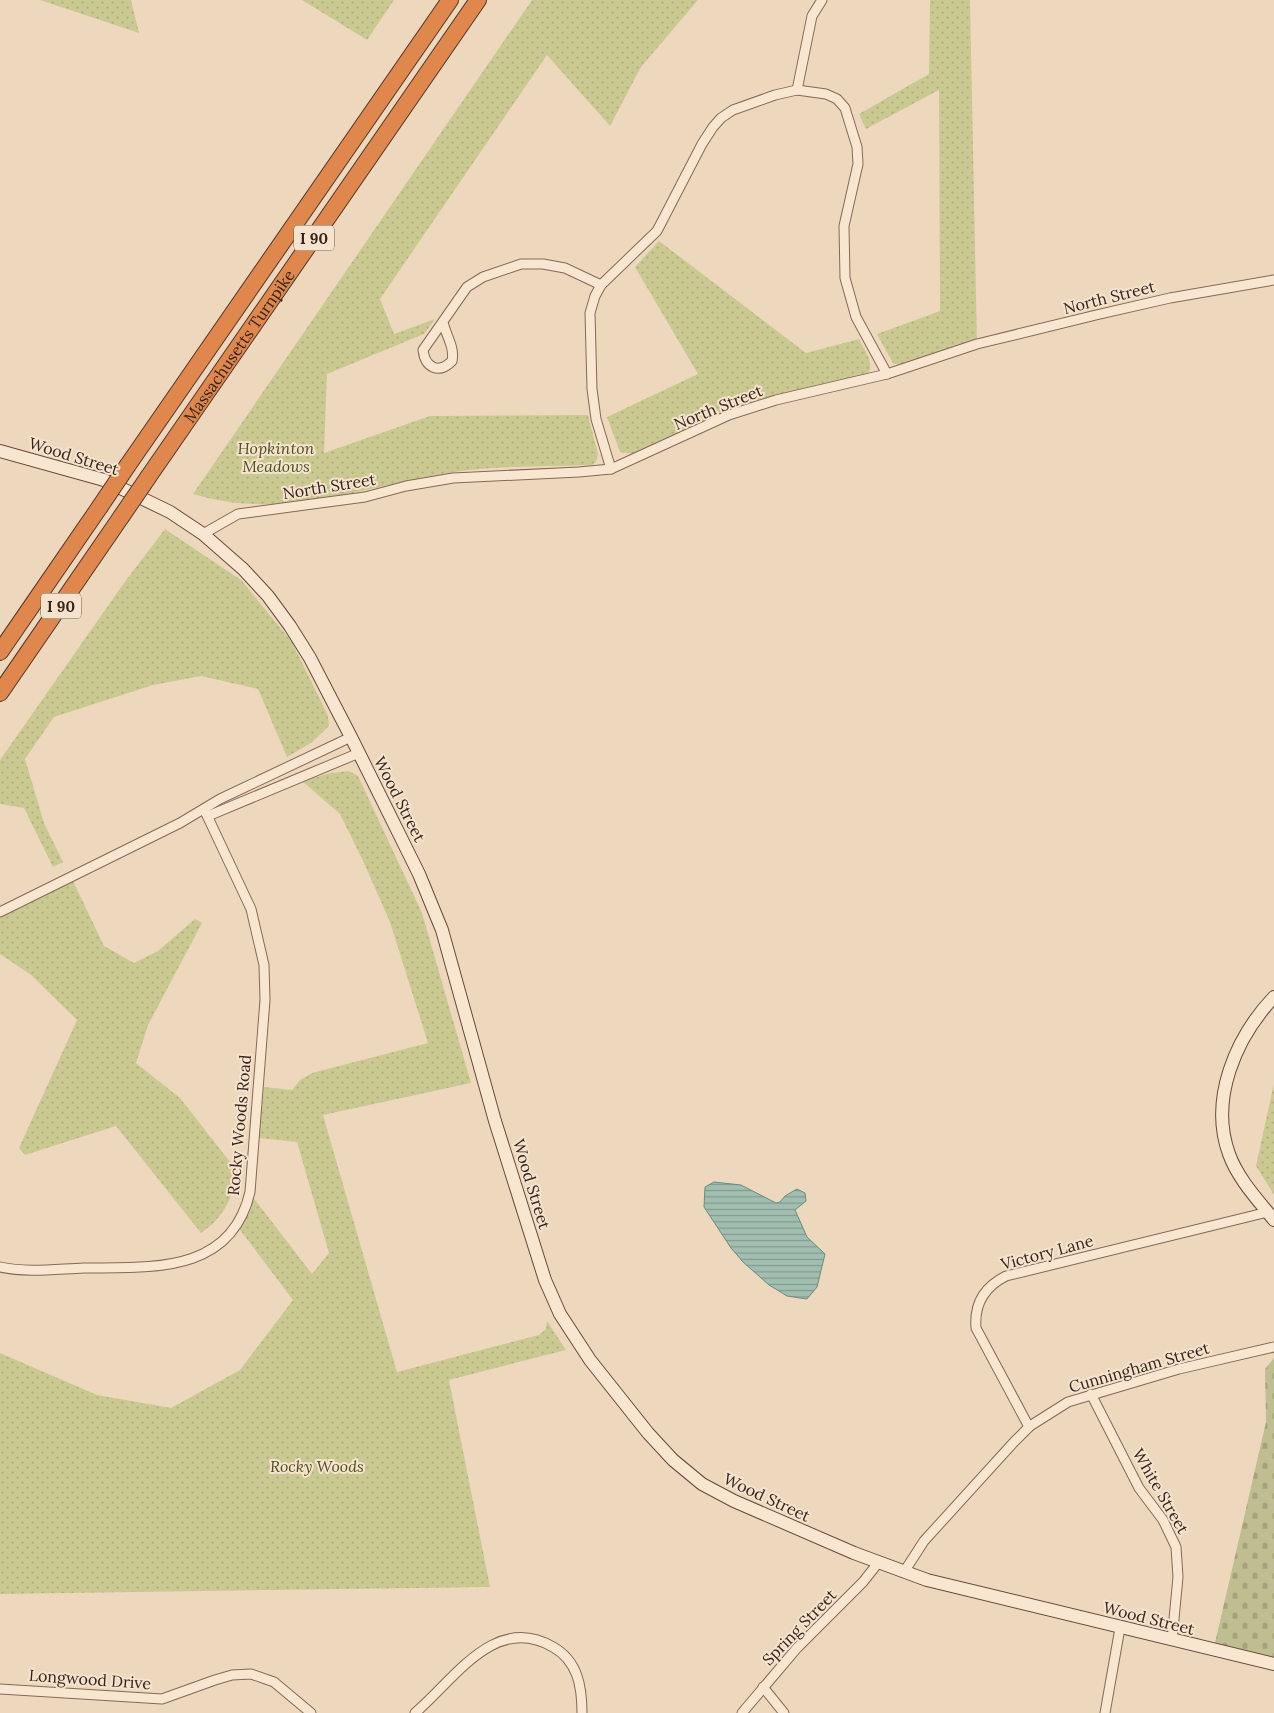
<svg xmlns="http://www.w3.org/2000/svg" width="1274" height="1713" font-family="Lora,serif">
  <defs>
    <pattern id="cemetery-stones" width="16" height="16" patternUnits="userSpaceOnUse" patternTransform="scale(1.25)"><rect width="16" height="16" fill="#bfbe91"/><path d="M2 7V4a2 2 0 0 1 4 0v3zM10 15v-3a2 2 0 0 1 4 0v3z" fill="#a5a37c"/></pattern>
    <pattern id="park-dots" width="8" height="8" patternUnits="userSpaceOnUse" patternTransform="scale(1.25)"><rect width="8" height="8" fill="#cbc992"/><path d="M2 2h.1M6 6h.1" fill="none" stroke="#afac7d" stroke-width="1.8" stroke-linecap="round"/></pattern>
    <pattern id="water-rules" width="6" height="5" patternUnits="userSpaceOnUse" patternTransform="scale(1.25)"><rect width="6" height="5" fill="#a1bfb1"/><path d="M0 2.5h6" fill="none" stroke="#849b8f"/></pattern>
  </defs>
  <rect width="100%" height="100%" fill="#eed8bd"/>
  <polygon fill="url(#cemetery-stones)" points="1274,1358 1274,1657 1215,1643 1266,1422 1265,1369"/>
  <g fill="url(#park-dots)">
    <polygon points="40,0 131,0 139,33"/>
    <polygon points="302,0 394,0 367,40"/>
    <path d="M532,0h166l-57,67 -31,59 -63,-71 -167,244 14,35 41,-15 -11,15 -97,40 -3,79 106,-37 158,-1 10,39 -2,8 -4,3c-45,2 -92,0 -137,7 -91,13 -169,50 -262,22z"/>
    <polygon points="930,0 970,0 977,344 900,365 893,363 877,334 940,311 939,90 866,129 859,114 929,74"/>
    <path d="M659,241l147,112 53,-14c5,11 17,25 8,36l-124,31 -37,14 -73,34 -13,-2 -13,-35 91,-43 -63,-107z"/>
    <polygon points="165,529 241,580 292,642 328,716 329,726 311,743 287,757 258,689 201,676 153,685 54,717 25,759 44,823 63,862 53,867 24,808 0,804 0,760 124,583"/>
    <polygon points="349,771 358,776 422,913 471,1083 323,1115 397,1372 539,1335 546,1329 547,1321 566,1350 449,1380 490,1587 0,1594 0,1353 97,1395 171,1408 240,1370 293,1300 237,1226 252,1196 312,1274 329,1253 297,1142 259,1138 264,1087 292,1090 300,1080 312,1073 428,1043 390,922 364,863 340,814 302,781 331,773"/>
    <path d="M72,879l32,67 30,17 24,-12 37,-32 7,4 -54,102 -12,38 44,35 57,73c-3,26 -14,47 -36,62l-85,-107 -91,29 -6,-7 58,-128 -46,-45 -31,-21v-42z"/>
    <polygon points="1274,1083 1274,1195 1256,1166"/>
  </g>
  <polygon fill="url(#water-rules)" stroke="#698c7e" points="714,1182 741,1185 776,1203 780,1202 785,1196 797,1189 805,1193 806,1201 795,1210 807,1237 825,1254 817,1287 807,1299 787,1296 769,1285 743,1262 731,1248 704,1207 705,1187"/>
  <g fill="none" stroke-linecap="round" stroke-linejoin="round">
    <g stroke="#856856" stroke-width="11">
      <g id="street">
        <polyline points="797,90 812,16 822,0"/>
        <path d="M443,322c3,14 12,25 9,39 -14,14 -27,6 -29,-11l44,-63 16,-10 38,-13h22l22,4 36,17"/>
        <polyline points="611,469 596,419 592,389 590,313 595,296 601,285 657,231 702,144 713,127 721,118 733,110 775,95 797,90 826,94 837,99 845,108 857,147 858,164 844,226 845,278 856,317 887,374"/>
        <polyline points="203,534 238,514 365,497 406,486 453,478 579,472 611,469 729,415 776,400 887,374 977,344 1096,315 1170,298 1274,280"/>
        <polyline points="208,816 359,753"/>
        <polyline points="0,912 180,823 220,799 351,737"/>
        <path d="M0,1267c27,6 56,2 84,1 65,-1 147,7 166,-76l15,-192 -1,-35 -13,-56 -47,-100"/>
        <polyline points="1091,1394 1139,1488 1163,1520 1176,1547 1178,1577 1172,1640"/>
        <path d="M1029,1427l-53,-99c-2,-24 8,-41 30,-52l262,-64"/>
        <polyline points="904,1572 924,1541 1014,1442 1030,1426 1068,1402 1179,1369 1274,1347"/>
        <polyline points="763,1687 784,1713"/>
        <polyline points="0,1689 162,1699 215,1680 232,1675 251,1674 274,1682 311,1713"/>
        <path d="M415,1713c40,-34 80,-100 138,-66 25,14 29,40 29,66"/>
        <polyline points="742,1713 797,1648 863,1582 878,1563"/>
        <polyline points="1105,1713 1120,1628"/>
      </g>
    </g>
    <g stroke="#67493a" stroke-width="14">
      <g id="secondary">
        <polyline points="0,451 104,480 170,512 203,534 243,569 268,596 290,626 310,658 351,737 419,874 442,930 495,1121 545,1280 560,1314 590,1360 648,1433 673,1460 702,1484 734,1501 854,1553 927,1580 1274,1664"/>
        <path d="M1274,997c-38,40 -65,102 -45,157 9,25 29,46 45,66"/>
      </g>
    </g>
    <g stroke="#53372b" stroke-width="18">
      <g id="highway">
        <polyline points="128,465 450,0"/>
        <path id="s1" d="M149,476l329,-476"/>
        <polyline points="0,652 99,508"/>
        <polyline points="0,693 121,517"/>
      </g>
    </g>
    <use href="#street" stroke="#f9e6d0" stroke-width="9"/>
    <use href="#secondary" stroke="#f9e6d0" stroke-width="12"/>
    <use href="#highway" stroke="#df874c" stroke-width="16"/>
    <g stroke="#53372b" stroke-width="18" stroke-linecap="butt">
      <g id="highway-bridge">
        <polyline points="99,508 128,465"/>
        <polyline points="121,517 149,476"/>
      </g>
    </g>
    <use href="#highway-bridge" stroke="#df874c" stroke-width="16"/>
  </g>
  <g text-anchor="middle" dominant-baseline="central" stroke-width="4" stroke-linejoin="round" paint-order="stroke">
    <g fill="#f5e3cd" stroke="#6f5d50" stroke-width="1">
      <rect x="294" y="225.5" width="40" height="25" rx="4"/>
      <rect x="41" y="593.5" width="40" height="25" rx="4"/>
    </g>
    <g font-size="15" font-weight="bold" fill="#35241b">
      <text x="314" y="238">I 90</text>
      <text x="61" y="606">I 90</text>
    </g>
    <g font-size="16" fill="#35241b" stroke="#f5e3cd">
      <text transform="translate(1109 297) rotate(-14)">North Street</text>
      <text stroke="none"><textPath href="#s1" startOffset="158">Massachusetts Turnpike</textPath></text>
      <text transform="translate(718 407) rotate(-22)">North Street</text>
      <text transform="translate(74 456) rotate(17)">Wood Street</text>
      <text transform="translate(329 486) rotate(-9)">North Street</text>
      <text transform="translate(400 799) rotate(63)">Wood Street</text>
      <text transform="translate(239 1125) rotate(-85)">Rocky Woods Road</text>
      <text transform="translate(532 1184) rotate(73)">Wood Street</text>
      <text transform="translate(1047 1252) rotate(-15)">Victory Lane</text>
      <text transform="translate(1139 1367) rotate(-16)">Cunningham Street</text>
      <text transform="translate(1161 1491) rotate(60)">White Street</text>
      <text transform="translate(767 1497) rotate(25)">Wood Street</text>
      <text transform="translate(1149 1618) rotate(14)">Wood Street</text>
      <text transform="translate(799 1627) rotate(-46)">Spring Street</text>
      <text transform="translate(90 1679) rotate(4)">Longwood Drive</text>
    </g>
    <g font-size="16" font-style="italic" fill="#4d5122" stroke="#f5e3cd">
      <text x="276" y="448">Hopkinton<tspan x="276" dy="18">Meadows</tspan></text>
      <text x="317" y="1466">Rocky Woods</text>
    </g>
  </g>
</svg>
